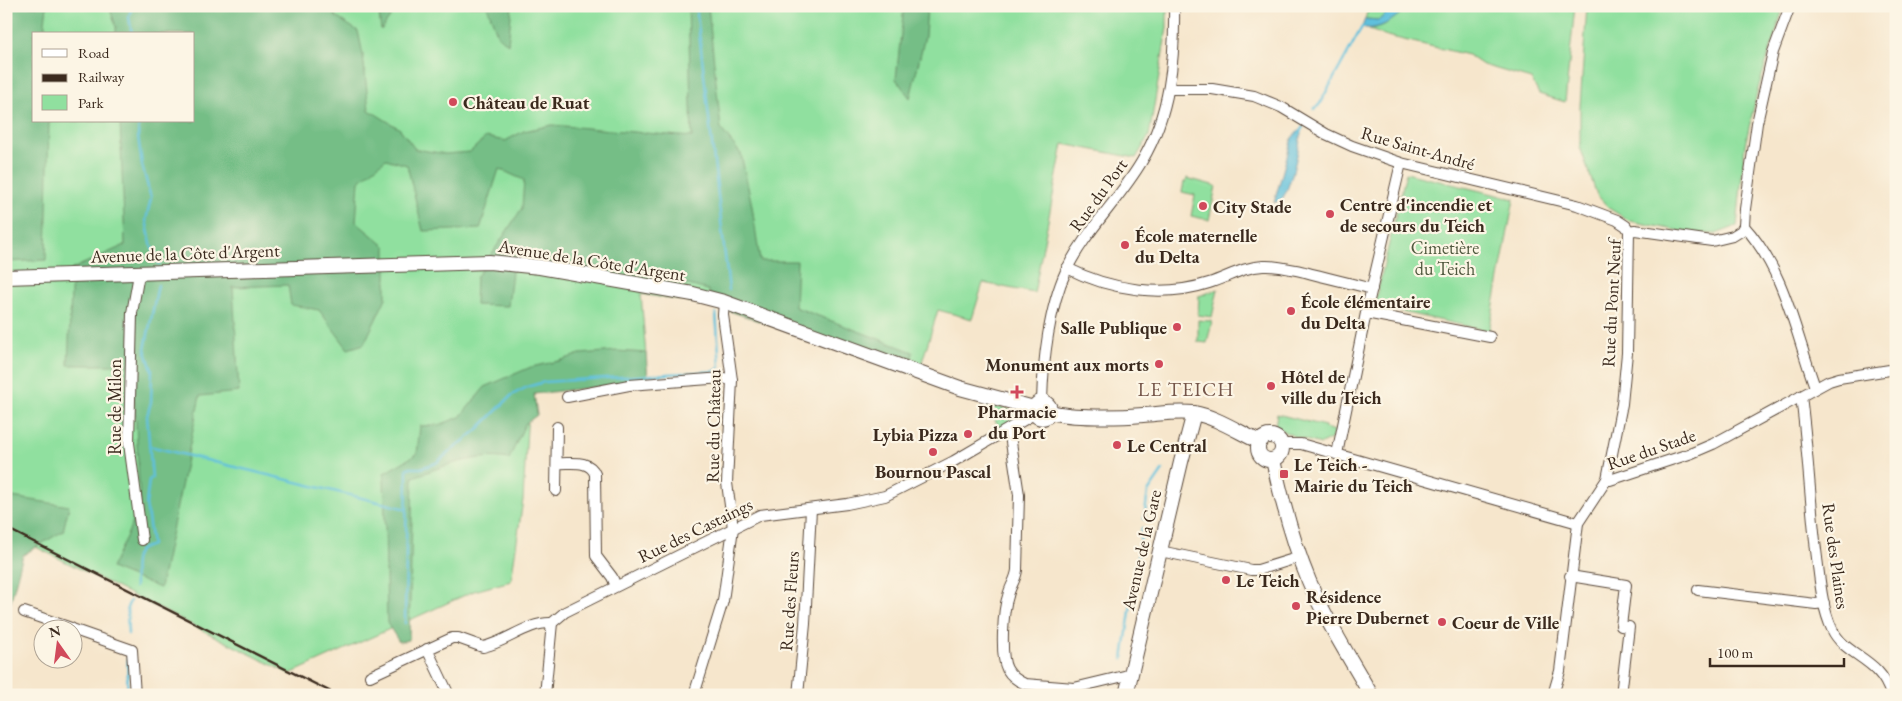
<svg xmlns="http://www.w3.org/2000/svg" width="1902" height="701" font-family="'EB Garamond',serif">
  <rect width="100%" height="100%" fill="#fcf5e5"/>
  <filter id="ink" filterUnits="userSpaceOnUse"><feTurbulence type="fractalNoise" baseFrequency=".02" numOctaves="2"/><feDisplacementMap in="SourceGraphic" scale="10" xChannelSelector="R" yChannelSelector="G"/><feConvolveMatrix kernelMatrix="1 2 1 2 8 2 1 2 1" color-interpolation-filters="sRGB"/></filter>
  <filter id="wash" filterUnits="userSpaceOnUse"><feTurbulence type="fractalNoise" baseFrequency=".0096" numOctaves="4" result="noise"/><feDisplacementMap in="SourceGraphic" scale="20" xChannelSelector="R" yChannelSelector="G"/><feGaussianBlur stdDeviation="1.12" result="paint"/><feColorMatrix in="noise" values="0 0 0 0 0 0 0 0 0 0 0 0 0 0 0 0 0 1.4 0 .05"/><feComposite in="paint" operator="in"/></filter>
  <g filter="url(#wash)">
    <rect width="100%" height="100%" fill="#f6e6cc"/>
    <g fill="#90e09f" stroke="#66855e" fill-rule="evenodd">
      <path d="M6,6h1161v22l-18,108 -13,22 -73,-14 -29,149 -51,-10 -11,36 -34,-9 -20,65 -200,-68 -77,-13 7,87 -119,11 -6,108 -12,81 -37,10 -184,83 -284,-142zM34,34h160v87h-160z"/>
      <polygon points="1369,6 1389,6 1390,10 1379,20 1365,19"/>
      <polygon points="1409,6 1575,6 1565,102 1539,94 1531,79 1483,65 1468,55 1387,36 1369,30 1384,25"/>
      <polygon points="1587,6 1784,6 1758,89 1745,145 1737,226 1716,234 1690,233 1630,221 1610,209 1597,195 1580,147 1580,106"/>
      <polygon points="1406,173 1514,199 1489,331 1374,306"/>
      <polygon points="1187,178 1216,186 1209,220 1191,216 1195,195 1182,192 1184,182 1186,182"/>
      <polygon points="1218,289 1212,317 1198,315 1199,296"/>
      <polygon points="1198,320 1212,321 1207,343 1198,342"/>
      <polygon points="985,404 1020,412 1020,416 999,429 992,413"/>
      <path d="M1277,414l48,12v2l10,3 -4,8 -10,5c-16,-4 -32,-8 -46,-18z"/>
    </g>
    <g fill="#74be86" stroke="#587452">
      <polygon points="6,6 47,6 45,22 45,34 34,34 34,121 49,121 46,260 6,262"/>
      <path d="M109,6h222l5,11 22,14 5,24 6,55 31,19 15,20 31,5 24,-2 16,-15 19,4 19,-10 28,-6 140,12 -4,-130 20,-1 13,123 20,25 11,52 8,55h37l-2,46 118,45 -4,20 -191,-65 -10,-17c-63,-17 -129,-27 -194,-35l-6,51 -33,-1 1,-27 46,-70 2,-28 -25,-11 -19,60 -57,2 -16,-66 -21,-6 -27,22 -3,41 30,25v51l-22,46 -16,5 -29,-39 -28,-5 -3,-20 -55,2 6,105 -39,4 -40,192 -49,-20 17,-35 12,-31 -7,-137h-65l4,-96 53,-24 -5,-124h74v-87h-78v-7z"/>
      <polygon points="378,6 392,6 391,16 381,30"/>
      <polygon points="487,6 512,6 508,44 498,36"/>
      <polygon points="904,6 927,6 925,36 910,98 896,79"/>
      <path d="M617,351l29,2 2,28 -114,13 3,21 -12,9 -16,35c-34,-6 -64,7 -96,18l-4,163 -10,2 -12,-19 -3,-150 33,-19 3,-28 19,-1 21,-8 25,-30 46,-20 28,-6 21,-7z"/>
      <polygon points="6,496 69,506 63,531 23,555 10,604 6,604"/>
    </g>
    <g fill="#5ec0dc" stroke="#4c757d">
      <path d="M1389,6h20c-12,11 -30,27 -47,21l3,-8 14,1 11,-10z"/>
      <path d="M1298,131l3,1c-1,13 -11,59 -20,68 -1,0 -7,3 -7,3l18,-65z"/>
    </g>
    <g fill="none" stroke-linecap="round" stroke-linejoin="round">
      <g stroke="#5ec0dc" stroke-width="2.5">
        <polyline points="132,6 129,17 132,34"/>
        <polyline points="696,6 729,290"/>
        <polyline points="1314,109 1319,105 1362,27 1365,26"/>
        <polyline points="139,121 138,136 142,165 151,198 146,220 152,248 159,259 159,264"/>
        <polyline points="1299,133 1303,127"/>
        <polyline points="149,446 407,509"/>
        <polyline points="1144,519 1148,492 1163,470"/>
        <polyline points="1137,564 1142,528"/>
        <path d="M135,587c0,-9 -3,-30 5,-37 3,-2 9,-4 12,-5l-6,-41 3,-24 3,-2 -5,-62 4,-14 1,-32 -7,-21 13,-64"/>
        <polyline points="405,623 407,468 421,468 436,463 477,430 512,395 527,387 544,382 715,371 720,367 716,313"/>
        <polyline points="128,634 127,608 130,601"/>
        <polyline points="1123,659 1136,570"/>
        <polyline points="127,695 128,656"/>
      </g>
    </g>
  </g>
  <g filter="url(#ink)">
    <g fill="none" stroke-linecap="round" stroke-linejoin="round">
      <g stroke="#574638" stroke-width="12">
        <g id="minor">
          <polyline points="1169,89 1212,89 1254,96 1281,107 1326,134 1352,146 1401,163 1577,205 1617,220 1626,226 1629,231"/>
          <path d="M1744,226c41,45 51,106 71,161"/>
          <polyline points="1629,231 1635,230 1712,241 1733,236 1741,231 1744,226 1745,209 1757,123 1773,52 1790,6"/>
          <path d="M1067,268c43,22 96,30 142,15 19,-6 34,-16 54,-17 14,-1 28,3 42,6 22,6 45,11 67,17"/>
          <polyline points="139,274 132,313 129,443 142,540"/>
          <polyline points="1366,313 1490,337"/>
          <path d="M1801,396c7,54 9,108 16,162 3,23 5,50 15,71 13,28 48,28 59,66"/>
          <polyline points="567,397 629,385 723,378 732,380"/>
          <path d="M1042,401c1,-40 7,-93 24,-130 19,-40 54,-72 76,-110 28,-47 33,-101 32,-155"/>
          <path d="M1009,429l10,66 -2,75c-1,10 -7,16 -9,26 -5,14 -8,60 -1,73 4,7 11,12 18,15l49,4 50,-12h7"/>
          <polyline points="1282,444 1301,444 1578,523"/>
          <polyline points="1337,454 1366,313 1401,163"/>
          <path d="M557,463c14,1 32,-4 38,11l1,82 16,21 4,9"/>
          <polyline points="1607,479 1610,480 1692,453 1713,444 1829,381 1839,378 1896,369"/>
          <polyline points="556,491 557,427"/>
          <polyline points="1160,551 1251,570 1258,570 1300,557"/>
          <polyline points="1570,576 1626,585 1621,626 1629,627 1621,695"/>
          <polyline points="1698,590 1816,604 1824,603"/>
          <polyline points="24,612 71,628"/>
          <polyline points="72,629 132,650 135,695"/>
          <polyline points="427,649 449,695"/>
          <path d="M370,676l82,-38h6l25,9c24,-5 44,-25 69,-24"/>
          <polyline points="545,695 552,623 565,612 760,515 847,504 885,496 954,461 1034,414"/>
          <polyline points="694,695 723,601 733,528 727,483 732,380 723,315 724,302"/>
          <polyline points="798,695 805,624 811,509"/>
          <polyline points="1553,695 1560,671 1578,523 1607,479 1622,404 1627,353 1629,231"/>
        </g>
      </g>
      <g stroke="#574638" stroke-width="16">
        <g id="major">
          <polyline points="6,277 489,262 540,267 693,294 724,302 960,388 1034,408"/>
          <circle cx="1042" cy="410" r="8"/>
          <path d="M1051,412c20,6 69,5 92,3 16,-1 33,-4 50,-2 24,4 45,19 67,29"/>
          <circle cx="1270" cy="448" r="12"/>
          <path d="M1273,460c9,41 20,83 36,121 17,40 41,77 62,114"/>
          <polyline points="1126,695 1181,462 1194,413"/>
        </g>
      </g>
      <use href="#minor" stroke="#fff" stroke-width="10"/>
      <use href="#major" stroke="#fff" stroke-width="14"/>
      <polyline stroke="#3b2a1e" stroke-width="2.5" points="6,528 337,695"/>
    </g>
  </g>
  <g fill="#d1495b" stroke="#fcf5e5" stroke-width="2">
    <circle cx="453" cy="102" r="5"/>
    <circle cx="1203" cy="206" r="5"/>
    <circle cx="1330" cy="214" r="5"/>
    <circle cx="1125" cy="245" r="5"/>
    <circle cx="1291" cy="311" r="5"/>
    <circle cx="1177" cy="327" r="5"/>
    <circle cx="1159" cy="364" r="5"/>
    <circle cx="1271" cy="386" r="5"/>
    <path d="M1014.5 384.5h5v5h5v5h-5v5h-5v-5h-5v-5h5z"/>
    <circle cx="968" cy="434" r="5"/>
    <circle cx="1117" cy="445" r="5"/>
    <circle cx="933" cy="452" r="5"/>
    <rect x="1279" y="469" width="10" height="10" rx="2.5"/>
    <circle cx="1226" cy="580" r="5"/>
    <circle cx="1296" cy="606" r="5"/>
    <circle cx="1442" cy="622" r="5"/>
  </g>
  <g text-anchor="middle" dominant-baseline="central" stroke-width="4.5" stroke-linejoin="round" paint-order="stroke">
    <g font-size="18" font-weight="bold" fill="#3b2a1e" stroke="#fcf5e5" text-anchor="start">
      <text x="463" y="102">Château de Ruat</text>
      <text x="1340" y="204">Centre d'incendie et<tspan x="1340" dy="21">de secours du Teich</tspan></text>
      <text x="1213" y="206">City Stade</text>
      <text x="1135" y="235">École maternelle<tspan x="1135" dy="21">du Delta</tspan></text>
      <text x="1301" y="301">École élémentaire<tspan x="1301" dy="21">du Delta</tspan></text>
      <text x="1167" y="327" text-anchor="end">Salle Publique</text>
      <text x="1149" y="364" text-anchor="end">Monument aux morts</text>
      <text x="1281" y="376">Hôtel de<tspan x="1281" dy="21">ville du Teich</tspan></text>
      <text x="1017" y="411" text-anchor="middle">Pharmacie<tspan x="1017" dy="21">du Port</tspan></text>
      <text x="958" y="434" text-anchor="end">Lybia Pizza</text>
      <text x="1127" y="445">Le Central</text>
      <text x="1294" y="464">Le Teich -<tspan x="1294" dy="21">Mairie du Teich</tspan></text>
      <text x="933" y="471" text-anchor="middle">Bournou Pascal</text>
      <text x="1236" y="580">Le Teich</text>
      <text x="1306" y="596">Résidence<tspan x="1306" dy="21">Pierre Dubernet</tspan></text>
      <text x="1452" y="622">Coeur de Ville</text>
    </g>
    <g font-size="18" fill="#3b2a1e" stroke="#fcf5e5">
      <text transform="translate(1418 148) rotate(16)">Rue Saint-André</text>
      <text transform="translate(1098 195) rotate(-54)">Rue du Port</text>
      <text transform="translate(185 253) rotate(-2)">Avenue de la Côte d'Argent</text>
      <text transform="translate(592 260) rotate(9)">Avenue de la Côte d'Argent</text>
      <text transform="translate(1611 303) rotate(-87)">Rue du Pont Neuf</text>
      <text transform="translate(114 407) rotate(-90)">Rue de Milon</text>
      <text transform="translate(713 426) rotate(-89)">Rue du Château</text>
      <text transform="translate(1651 449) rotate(-19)">Rue du Stade</text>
      <text transform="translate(695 530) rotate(-26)">Rue des Castaings</text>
      <text transform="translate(1141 550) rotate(-77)">Avenue de la Gare</text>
      <text transform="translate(1836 556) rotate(82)">Rue des Plaines</text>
      <text transform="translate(789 601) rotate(-86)">Rue des Fleurs</text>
    </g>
    <g font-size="18" fill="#50583e" stroke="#fcf5e5">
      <text x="1445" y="247">Cimetière<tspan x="1445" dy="21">du Teich</tspan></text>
    </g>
    <g font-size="20" letter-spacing="1" fill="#75564a" stroke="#fcf5e5">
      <text x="1186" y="389">LE TEICH</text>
    </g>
  </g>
  <rect width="1902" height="701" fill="none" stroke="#fcf5e5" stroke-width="25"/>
  <rect x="32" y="32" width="162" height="90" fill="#fcf5e5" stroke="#afa495"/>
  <rect x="42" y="49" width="25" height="8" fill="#ffffff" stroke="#afa495"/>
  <text x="78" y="58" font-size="15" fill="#3b2a1e">Road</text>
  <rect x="42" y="74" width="25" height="8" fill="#3b2a1e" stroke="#afa495"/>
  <text x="78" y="82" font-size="15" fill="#3b2a1e">Railway</text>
  <rect x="42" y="95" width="25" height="15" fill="#90e09f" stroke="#afa495"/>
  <text x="78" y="108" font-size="15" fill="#3b2a1e">Park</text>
  <g transform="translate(58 644) rotate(346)"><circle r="24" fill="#fcf5e5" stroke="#afa495"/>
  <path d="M0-4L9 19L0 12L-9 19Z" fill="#d1495b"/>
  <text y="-8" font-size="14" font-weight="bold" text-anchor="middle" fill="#3b2a1e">N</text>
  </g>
  <path d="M1710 658v8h134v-8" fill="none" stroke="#3b2a1e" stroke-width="2.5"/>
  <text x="1717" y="658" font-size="15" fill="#3b2a1e" stroke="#fcf5e5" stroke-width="4" paint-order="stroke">100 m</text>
</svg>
